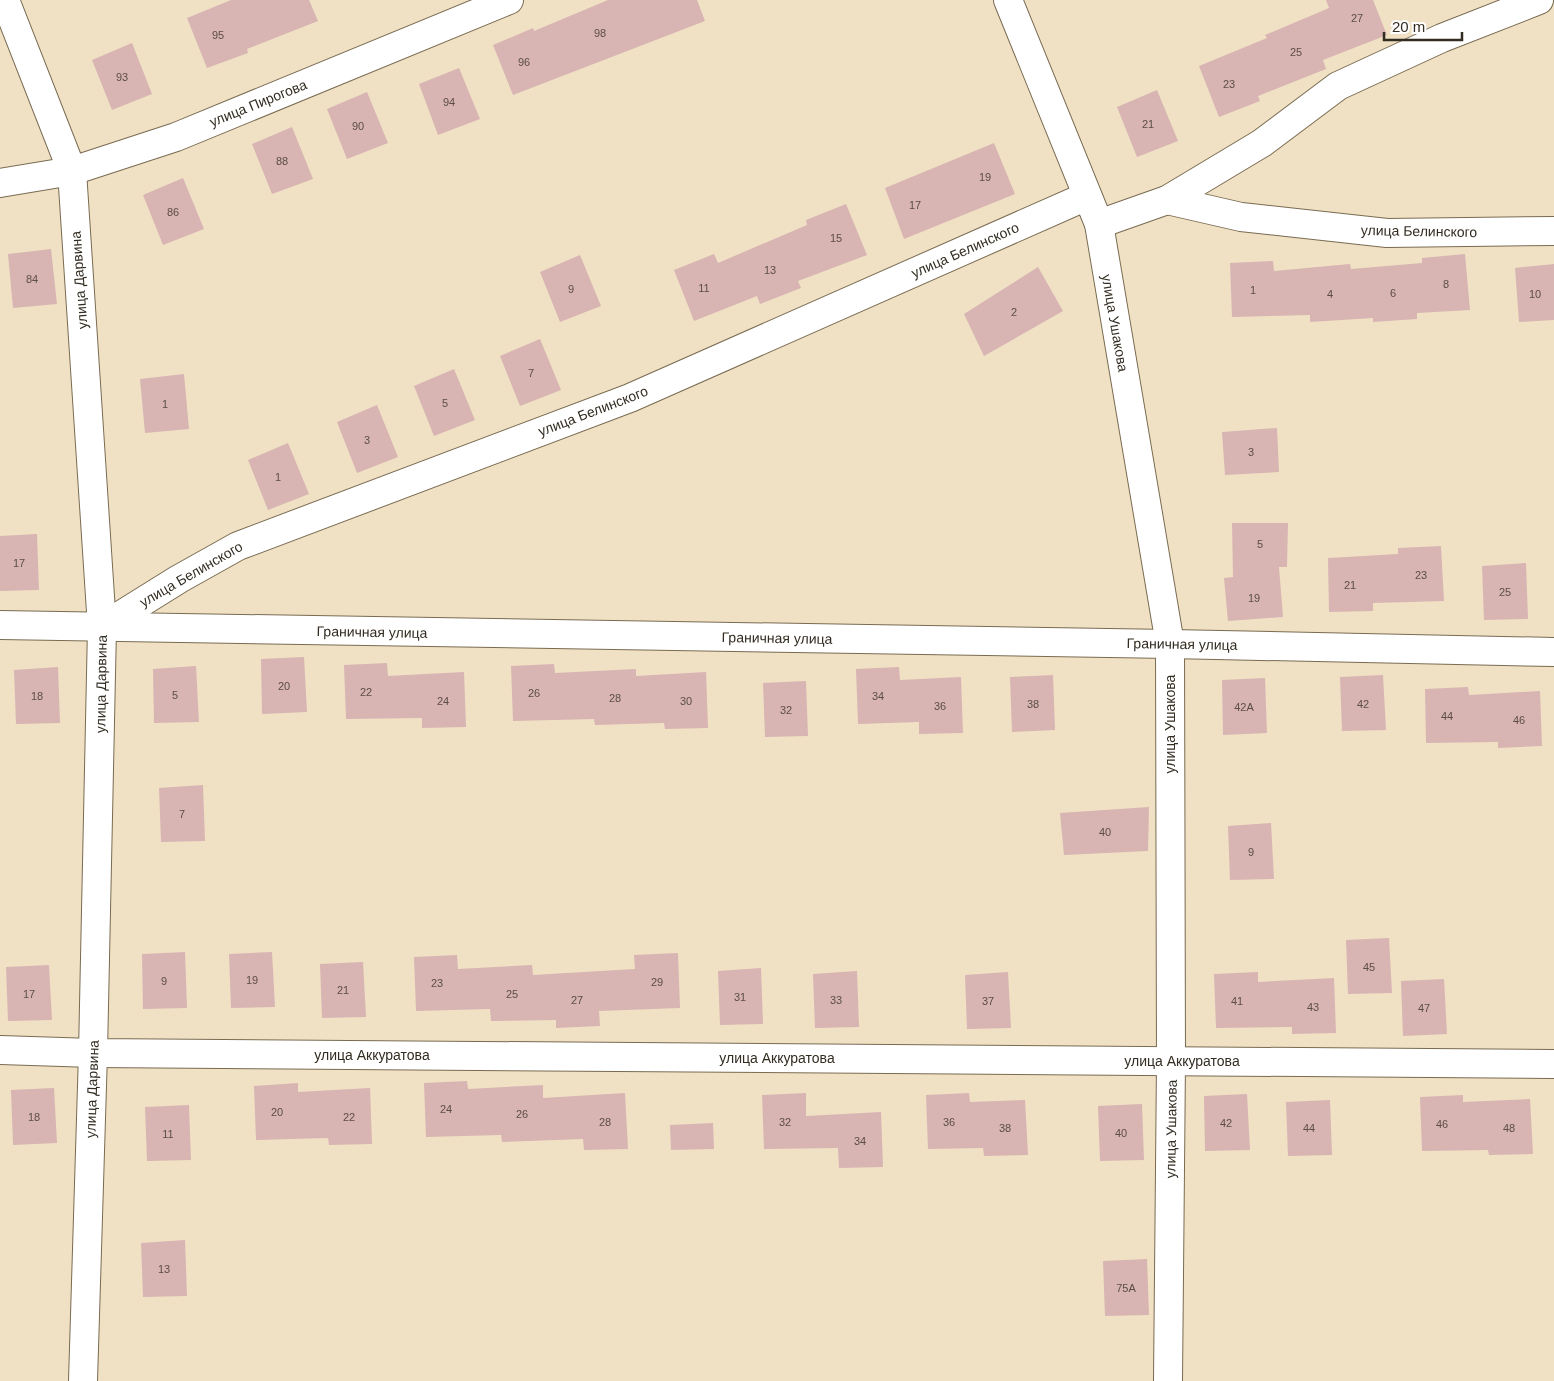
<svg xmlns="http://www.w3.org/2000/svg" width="1554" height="1381" font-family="Arial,sans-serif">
  <rect width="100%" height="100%" fill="#f0e1c4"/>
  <g fill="#d8b4b3">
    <polygon points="231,0 309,0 318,21 247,49 248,53 207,68 187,18"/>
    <polygon points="608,0 697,0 705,21 513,95 493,45 533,28 534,31"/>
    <polygon points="1326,0 1373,0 1387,35 1323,60 1326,69 1258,96 1260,101 1219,117 1199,66 1267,38 1265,35 1329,8"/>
    <polygon points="132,43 152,94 112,110 92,60"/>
    <polygon points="459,68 480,119 438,135 419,84"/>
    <polygon points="1157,90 1178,141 1137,157 1117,107"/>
    <polygon points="367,92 388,143 347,159 327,109"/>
    <polygon points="292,127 313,179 272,194 252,144"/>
    <polygon points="994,143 1015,194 904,239 885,188"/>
    <polygon points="183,178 204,229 163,245 143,195"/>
    <polygon points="846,204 867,255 798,281 801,288 760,304 757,296 694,321 674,270 714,254 718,263 807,225 806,220"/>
    <polygon points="51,249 57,304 13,308 8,254"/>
    <polygon points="1465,254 1470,310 1417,313 1417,319 1373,322 1373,318 1310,322 1310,315 1232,317 1230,263 1273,261 1274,271 1350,264 1351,269 1422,263 1422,258"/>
    <polygon points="580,255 601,306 560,322 540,272"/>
    <polygon points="1554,264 1554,320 1519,322 1515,268"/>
    <polygon points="1038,267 1063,311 984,356 964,314"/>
    <polygon points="540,339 561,390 520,406 500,356"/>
    <polygon points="454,369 475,420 434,436 414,386"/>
    <polygon points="184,374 189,429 145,433 140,379"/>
    <polygon points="377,405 398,457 357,473 337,422"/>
    <polygon points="1277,428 1279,472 1225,475 1222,432"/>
    <polygon points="288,443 309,494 268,510 248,460"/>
    <polygon points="1232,523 1288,523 1287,567 1279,567 1283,617 1228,621 1224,578 1233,577"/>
    <polygon points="37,534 39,590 0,591 0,536"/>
    <polygon points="1441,546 1444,601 1373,603 1373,611 1329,612 1328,558 1398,554 1398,548"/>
    <polygon points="1526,563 1528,619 1484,620 1482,566"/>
    <polygon points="304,657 307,712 262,714 261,659"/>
    <polygon points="387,663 388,676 464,672 466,727 422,728 422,718 346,719 344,665"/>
    <polygon points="554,664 555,673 636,669 636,676 706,672 708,728 665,729 664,723 595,725 594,719 513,721 511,666"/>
    <polygon points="196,666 199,722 154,723 153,669"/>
    <polygon points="58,667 60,723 16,724 14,670"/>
    <polygon points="899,667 900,680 961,677 963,733 919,734 919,722 858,724 856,669"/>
    <polygon points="1053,675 1055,730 1012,732 1010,677"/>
    <polygon points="1383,675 1386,730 1342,731 1340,677"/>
    <polygon points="1265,678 1267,733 1223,735 1222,680"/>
    <polygon points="806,681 808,736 765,737 763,683"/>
    <polygon points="1468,687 1469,695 1540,691 1542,746 1498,748 1498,742 1426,743 1425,689"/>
    <polygon points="203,785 205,841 161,842 159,788"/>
    <polygon points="1149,807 1148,851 1064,855 1060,813"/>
    <polygon points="1271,823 1274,879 1230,880 1228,826"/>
    <polygon points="1389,938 1392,993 1348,994 1346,940"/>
    <polygon points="185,952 187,1008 143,1009 142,954"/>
    <polygon points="272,952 275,1007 231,1008 229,954"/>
    <polygon points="678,953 680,1008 599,1011 600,1026 556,1028 556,1020 491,1021 490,1009 416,1011 414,957 457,955 458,969 532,965 533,975 635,969 634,955"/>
    <polygon points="363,962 366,1017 322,1018 320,964"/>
    <polygon points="49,965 52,1020 8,1021 6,967"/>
    <polygon points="761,968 763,1024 720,1025 718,971"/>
    <polygon points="857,971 859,1027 815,1028 813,974"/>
    <polygon points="1008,972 1011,1028 967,1029 965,975"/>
    <polygon points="1258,972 1258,982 1334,978 1336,1033 1292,1034 1292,1027 1216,1028 1214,974"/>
    <polygon points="1444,979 1447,1034 1403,1036 1401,981"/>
    <polygon points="467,1081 468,1089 543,1085 543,1098 625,1093 628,1149 584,1150 583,1139 502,1142 501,1135 426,1137 424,1083"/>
    <polygon points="298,1083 298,1092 370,1088 372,1144 329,1145 328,1138 256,1140 254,1086"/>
    <polygon points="54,1088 57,1143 13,1145 11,1090"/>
    <polygon points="806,1093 806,1116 881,1112 883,1167 839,1168 838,1148 764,1149 762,1095"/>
    <polygon points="969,1093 970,1102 1025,1100 1028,1155 984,1156 983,1148 928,1149 926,1095"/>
    <polygon points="1247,1094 1250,1150 1205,1151 1204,1096"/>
    <polygon points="1463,1095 1463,1102 1530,1099 1533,1154 1489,1155 1488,1150 1422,1151 1420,1097"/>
    <polygon points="1330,1100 1332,1155 1288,1156 1286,1102"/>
    <polygon points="1142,1104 1144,1160 1100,1161 1098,1106"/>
    <polygon points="189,1105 191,1160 147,1161 145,1107"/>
    <polygon points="713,1123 714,1149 671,1150 670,1125"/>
    <polygon points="185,1240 187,1296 143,1297 141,1243"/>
    <polygon points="1147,1259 1149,1315 1105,1316 1103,1261"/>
  </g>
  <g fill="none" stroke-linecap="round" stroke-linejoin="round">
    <g stroke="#796b52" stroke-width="30">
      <g id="minor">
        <polyline points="5,0 72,171 102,627 93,1053 83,1381"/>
        <polyline points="1008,0 1099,224 1170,644 1171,1061 1168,1381"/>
        <polyline points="0,183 72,171 176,137 509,0"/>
        <polyline points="1167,200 1241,217 1387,233 1554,231"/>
        <polyline points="1099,224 1167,200 1262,143 1338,86 1442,38 1539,0"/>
        <polyline points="0,625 1170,644 1554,652"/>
        <polyline points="102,627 179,579 238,546 630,398 1087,196"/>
        <polyline points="0,1050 93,1053 1554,1064"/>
      </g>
    </g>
    <use href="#minor" stroke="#fff" stroke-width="28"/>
  </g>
  <g text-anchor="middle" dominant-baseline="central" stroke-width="4" stroke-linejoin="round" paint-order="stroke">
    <g font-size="11" fill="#5c4e46">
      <text x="1357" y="18">27</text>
      <text x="600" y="33">98</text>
      <text x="218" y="35">95</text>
      <text x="1296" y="52">25</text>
      <text x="524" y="62">96</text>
      <text x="122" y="77">93</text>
      <text x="1229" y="84">23</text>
      <text x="449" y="102">94</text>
      <text x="1148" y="124">21</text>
      <text x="358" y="126">90</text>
      <text x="282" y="161">88</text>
      <text x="985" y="177">19</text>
      <text x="915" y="205">17</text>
      <text x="173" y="212">86</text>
      <text x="836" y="238">15</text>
      <text x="770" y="270">13</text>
      <text x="32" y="279">84</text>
      <text x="1446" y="284">8</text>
      <text x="704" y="288">11</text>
      <text x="571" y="289">9</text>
      <text x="1253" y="290">1</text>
      <text x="1393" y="293">6</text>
      <text x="1330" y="294">4</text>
      <text x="1535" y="294">10</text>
      <text x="1014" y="312">2</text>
      <text x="531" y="373">7</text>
      <text x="445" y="403">5</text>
      <text x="165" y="404">1</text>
      <text x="367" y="440">3</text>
      <text x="1251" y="452">3</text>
      <text x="278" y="477">1</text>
      <text x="1260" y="544">5</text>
      <text x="19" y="563">17</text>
      <text x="1421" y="575">23</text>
      <text x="1350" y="585">21</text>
      <text x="1505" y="592">25</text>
      <text x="1254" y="598">19</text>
      <text x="284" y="686">20</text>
      <text x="366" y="692">22</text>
      <text x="534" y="693">26</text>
      <text x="175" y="695">5</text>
      <text x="37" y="696">18</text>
      <text x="878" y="696">34</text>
      <text x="615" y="698">28</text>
      <text x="443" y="701">24</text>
      <text x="686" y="701">30</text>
      <text x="1033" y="704">38</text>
      <text x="1363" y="704">42</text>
      <text x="940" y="706">36</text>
      <text x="1244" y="707">42А</text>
      <text x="786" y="710">32</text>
      <text x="1447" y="716">44</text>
      <text x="1519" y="720">46</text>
      <text x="182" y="814">7</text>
      <text x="1105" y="832">40</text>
      <text x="1251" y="852">9</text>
      <text x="1369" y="967">45</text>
      <text x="252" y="980">19</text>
      <text x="164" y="981">9</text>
      <text x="657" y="982">29</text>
      <text x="437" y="983">23</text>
      <text x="343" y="990">21</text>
      <text x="29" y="994">17</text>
      <text x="512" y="994">25</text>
      <text x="740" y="997">31</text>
      <text x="577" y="1000">27</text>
      <text x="836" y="1000">33</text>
      <text x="988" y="1001">37</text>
      <text x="1237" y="1001">41</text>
      <text x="1313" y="1007">43</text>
      <text x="1424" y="1008">47</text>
      <text x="446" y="1109">24</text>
      <text x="277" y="1112">20</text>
      <text x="522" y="1114">26</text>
      <text x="34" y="1117">18</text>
      <text x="349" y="1117">22</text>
      <text x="605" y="1122">28</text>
      <text x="785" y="1122">32</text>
      <text x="949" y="1122">36</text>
      <text x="1226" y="1123">42</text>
      <text x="1442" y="1124">46</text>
      <text x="1005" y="1128">38</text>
      <text x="1309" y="1128">44</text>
      <text x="1509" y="1128">48</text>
      <text x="1121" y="1133">40</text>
      <text x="168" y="1134">11</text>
      <text x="860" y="1141">34</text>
      <text x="164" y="1269">13</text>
      <text x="1126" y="1288">75А</text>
    </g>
    <g font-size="14" fill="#322c21" stroke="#fff">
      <text transform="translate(258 103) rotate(-22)">улица Пирогова</text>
      <text transform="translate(1419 231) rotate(1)">улица Белинского</text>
      <text transform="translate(965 250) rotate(-24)">улица Белинского</text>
      <text transform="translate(79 280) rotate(-94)">улица Дарвина</text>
      <text transform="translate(1115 323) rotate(80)">улица Ушакова</text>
      <text transform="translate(593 411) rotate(-21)">улица Белинского</text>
      <text transform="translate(191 574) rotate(-30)">улица Белинского</text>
      <text transform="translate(372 632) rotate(1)">Граничная улица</text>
      <text transform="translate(777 638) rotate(1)">Граничная улица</text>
      <text transform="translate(1182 644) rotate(1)">Граничная улица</text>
      <text transform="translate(101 684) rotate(-89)">улица Дарвина</text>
      <text transform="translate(1170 724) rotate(-90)">улица Ушакова</text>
      <text x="372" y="1055">улица Аккуратова</text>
      <text x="777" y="1058">улица Аккуратова</text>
      <text x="1182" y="1061">улица Аккуратова</text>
      <text transform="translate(92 1089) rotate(-88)">улица Дарвина</text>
      <text transform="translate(1171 1129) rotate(-89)">улица Ушакова</text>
    </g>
  </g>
  <path d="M1384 32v8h78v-8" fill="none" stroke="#322c21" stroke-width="2.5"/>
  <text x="1392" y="32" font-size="15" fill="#322c21" stroke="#ffffff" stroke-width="4" paint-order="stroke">20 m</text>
</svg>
